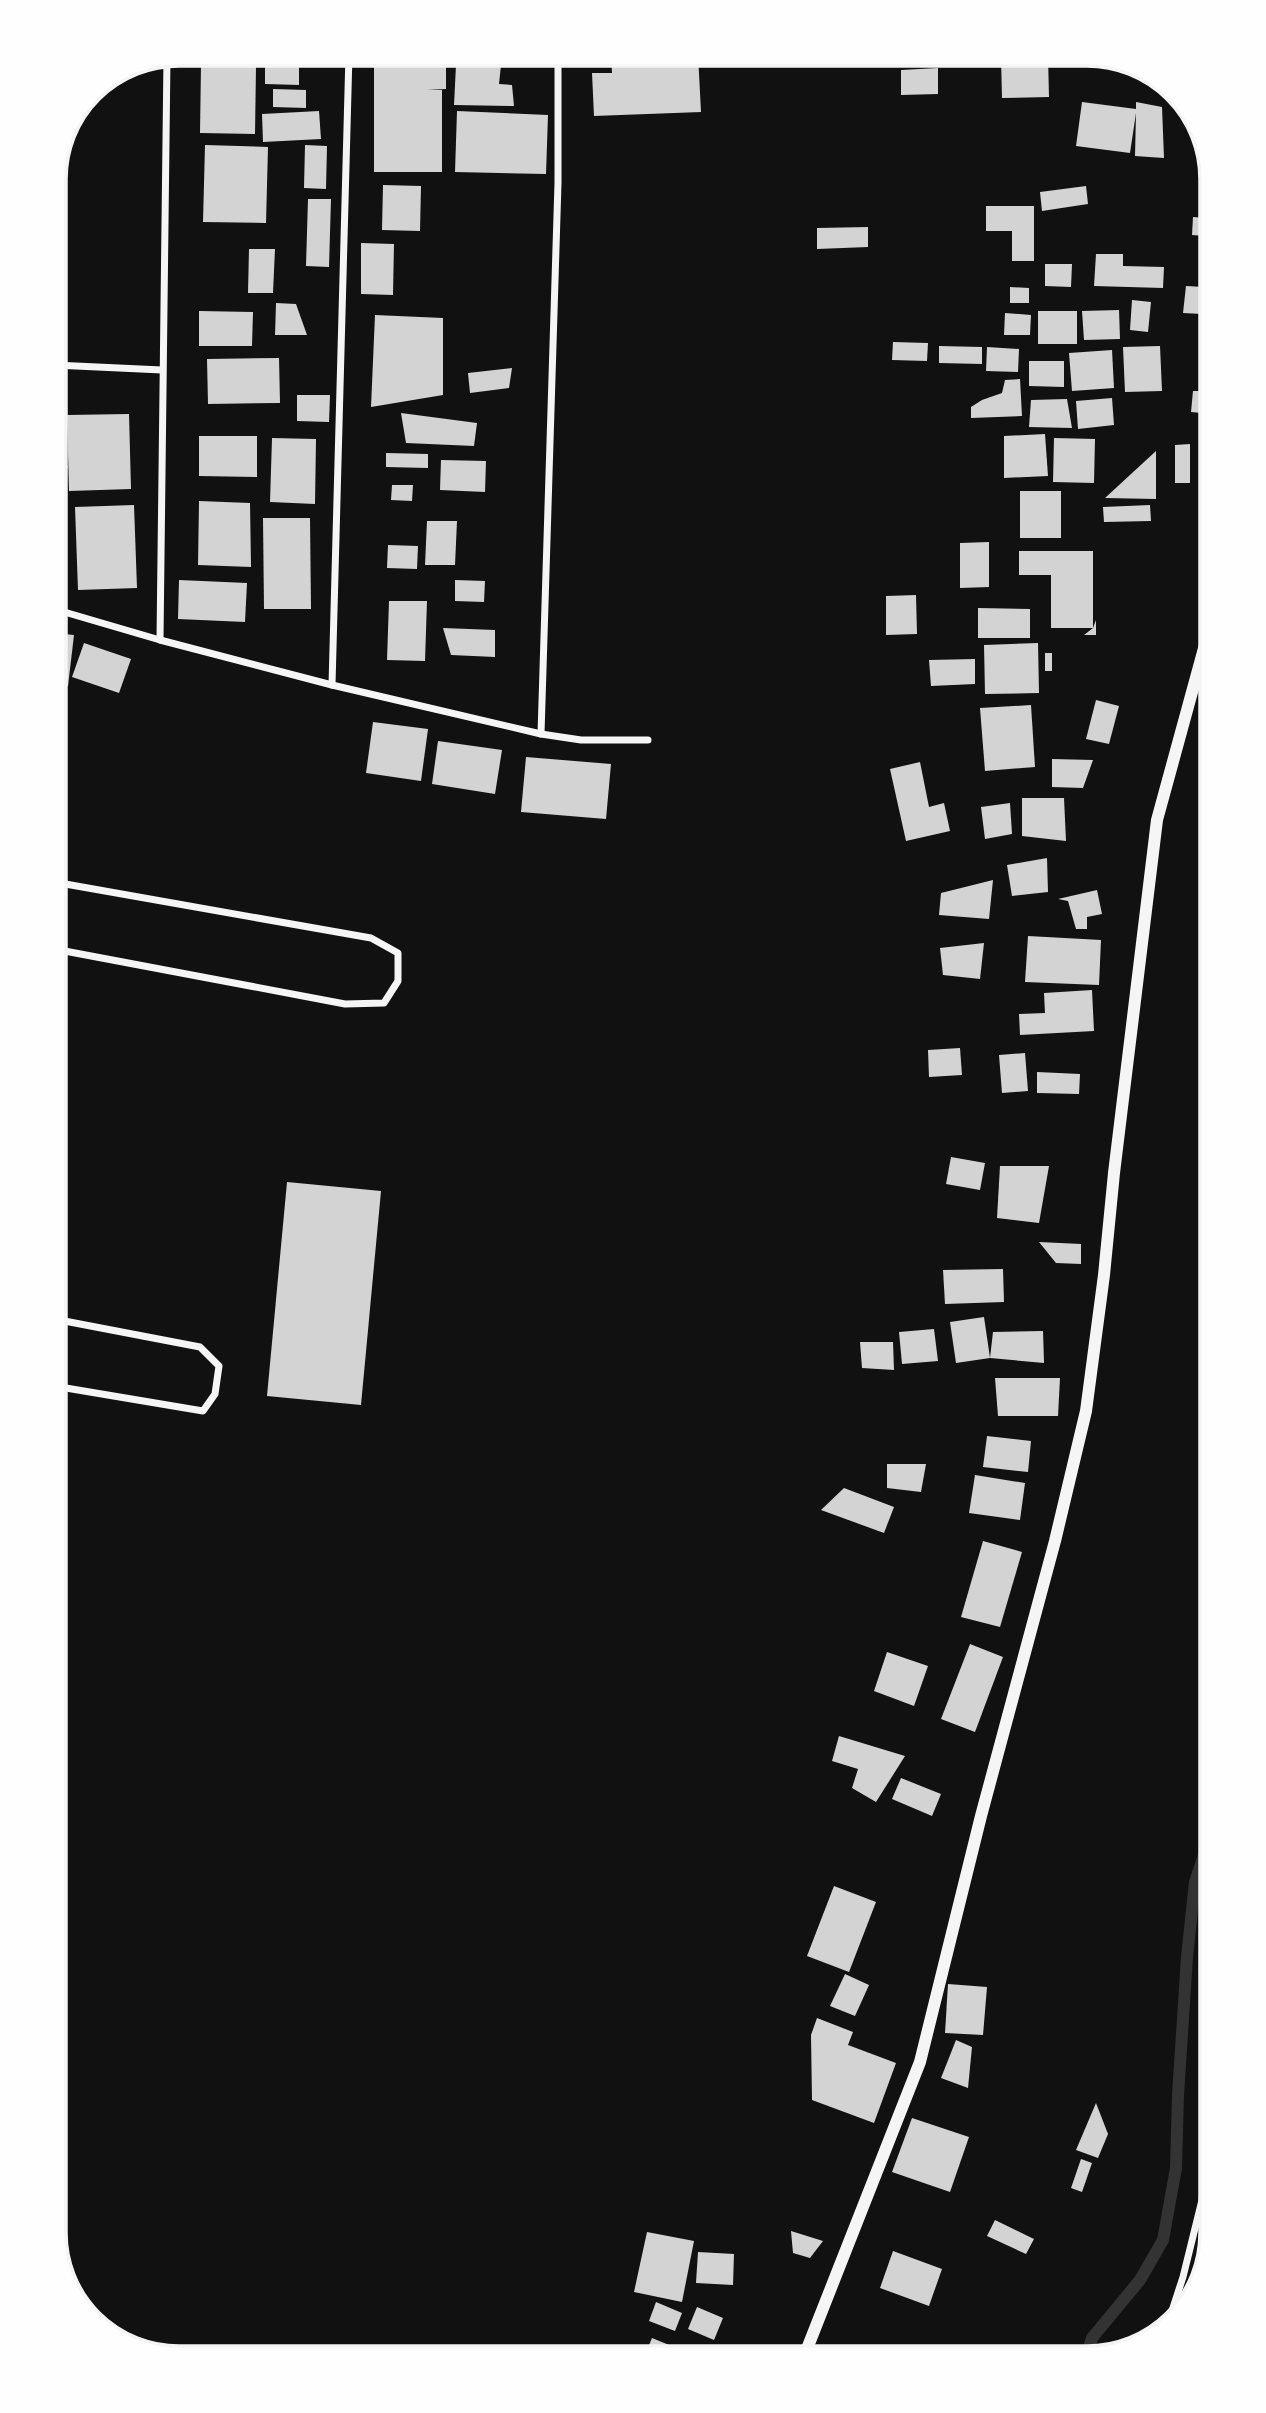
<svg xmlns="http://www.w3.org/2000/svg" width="1266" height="2413" font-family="Jost,sans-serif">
  <rect width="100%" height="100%" fill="#111"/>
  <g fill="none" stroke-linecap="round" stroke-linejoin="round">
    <polyline stroke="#333" stroke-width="12" points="1086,2359 1092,2338 1140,2280 1163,2240 1176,2168 1178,2095 1187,1957 1195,1882 1212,1832"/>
  </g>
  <g fill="#d3d3d3">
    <polygon points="265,54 299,54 299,85 265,84"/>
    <polygon points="374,54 446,54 446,89 427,90 442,90 442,172 374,172"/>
    <polygon points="471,54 545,54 545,60 471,58"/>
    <polygon points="611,54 698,54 701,112 594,116 592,73 612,73"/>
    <polygon points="1048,56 1049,97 1002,98 1001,58"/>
    <polygon points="201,65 256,66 255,134 200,133"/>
    <polygon points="456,65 501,65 499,84 512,85 514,106 454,105"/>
    <polygon points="938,68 938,94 901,95 901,70"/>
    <polygon points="1154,77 1162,80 1173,94 1153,88"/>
    <polygon points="273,89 306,90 306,108 273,107"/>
    <polygon points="1082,102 1136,109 1136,102 1162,107 1164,158 1135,156 1136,113 1130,153 1076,146"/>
    <polygon points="319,111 321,139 263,142 262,114"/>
    <polygon points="457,111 548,115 546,174 455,172"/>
    <polygon points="205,145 268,147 266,223 203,222"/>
    <polygon points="305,145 327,146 326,189 304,188"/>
    <polygon points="383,185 421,186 420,231 382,230"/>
    <polygon points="1086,186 1088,204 1042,211 1040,192"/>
    <polygon points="308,199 331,199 329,267 306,266"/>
    <polygon points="986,206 1034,206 1034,261 1012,261 1012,231 986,231"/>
    <polygon points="1193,217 1206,218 1205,236 1192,235"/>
    <polygon points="868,227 868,247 817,249 817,228"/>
    <polygon points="361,243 394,244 393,295 361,294"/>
    <polygon points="249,249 275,249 273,293 248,293"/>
    <polygon points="1202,249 1212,250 1212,270 1200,269"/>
    <polygon points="1096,254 1123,254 1123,266 1164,267 1163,288 1094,286"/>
    <polygon points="1045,264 1072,264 1071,287 1045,286"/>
    <polygon points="1186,286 1204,287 1202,314 1183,313"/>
    <polygon points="1010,287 1029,288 1029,303 1010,303"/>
    <polygon points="1132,300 1151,302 1148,332 1130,330"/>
    <polygon points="276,303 296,304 307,335 275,335"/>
    <polygon points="1119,310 1120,339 1084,340 1082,311"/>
    <polygon points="199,311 253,312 252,346 199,346"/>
    <rect x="1038" y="311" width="39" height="33"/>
    <polygon points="1005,313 1031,315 1030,335 1004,335"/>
    <polygon points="375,315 443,318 443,395 371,407"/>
    <polygon points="893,342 928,343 927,361 892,360"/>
    <polygon points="939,346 982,347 982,364 939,363"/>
    <polygon points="1160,346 1162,391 1125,392 1123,347"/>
    <polygon points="987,347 1019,349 1018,372 986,371"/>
    <polygon points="1112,350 1114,388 1072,391 1069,353"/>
    <polygon points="279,358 280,403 208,404 207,359"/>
    <polygon points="1029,361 1064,361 1064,387 1029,386"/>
    <polygon points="512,368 509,388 470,393 468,373"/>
    <polygon points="1020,379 1022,416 971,418 971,407 982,400 1002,393 1005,380"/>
    <polygon points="1193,391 1203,391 1201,413 1191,412"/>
    <polygon points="297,395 330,395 329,422 297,421"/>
    <polygon points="1112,398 1114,425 1078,429 1076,401"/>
    <polygon points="1067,399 1072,428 1029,427 1031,400"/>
    <polygon points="401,413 477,423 474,446 406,443"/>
    <polygon points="129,414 131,489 69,491 67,415"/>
    <polygon points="1045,434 1048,476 1004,478 1004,436"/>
    <polygon points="199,436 257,436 257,477 199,476"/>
    <polygon points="272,438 316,439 315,504 270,502"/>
    <polygon points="1054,438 1095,439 1094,483 1053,482"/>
    <polygon points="1190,444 1190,483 1175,483 1175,445"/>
    <polygon points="1156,451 1156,499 1105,498"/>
    <polygon points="386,453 428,454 428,468 386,467"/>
    <polygon points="441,460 486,461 485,492 440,490"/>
    <polygon points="54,466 68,466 58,492 54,492"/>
    <polygon points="392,485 413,485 412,501 391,500"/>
    <rect x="1020" y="491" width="41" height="47"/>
    <polygon points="199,501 250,503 251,567 198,565"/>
    <polygon points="134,505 137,588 78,590 75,507"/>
    <polygon points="1150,505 1151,521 1104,522 1103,507"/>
    <polygon points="54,515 66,517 60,551 54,551"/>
    <polygon points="263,518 310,518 311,609 264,609"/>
    <polygon points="427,521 457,521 455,565 425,565"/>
    <polygon points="989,542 989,587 960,588 960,543"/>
    <polygon points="388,545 418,546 417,569 387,568"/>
    <polygon points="1019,551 1093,551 1093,628 1051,628 1051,575 1019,575"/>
    <polygon points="179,580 247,583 245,622 178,619"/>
    <polygon points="455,580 485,581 484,602 455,601"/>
    <polygon points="916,595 917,634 886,635 886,596"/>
    <polygon points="389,601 427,601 425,661 387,660"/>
    <polygon points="978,608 1030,609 1030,638 978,638"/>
    <polygon points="1096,620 1096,635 1084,635 1093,628"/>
    <polygon points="443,628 495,630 495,657 451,655"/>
    <polygon points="54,633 74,635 68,686 54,685"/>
    <polygon points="84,643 131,659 119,693 72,677"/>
    <polygon points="1038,643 1039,693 985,694 984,645"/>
    <rect x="1045" y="653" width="7" height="18"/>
    <polygon points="975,659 975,684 931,686 929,660"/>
    <polygon points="1096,700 1119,706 1109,744 1086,739"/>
    <polygon points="1031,705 1035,767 985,771 980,708"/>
    <polygon points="373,722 428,729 421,781 366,773"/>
    <polygon points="438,741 502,750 495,794 432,784"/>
    <polygon points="526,757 611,764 606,819 521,812"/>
    <polygon points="1052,759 1093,760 1083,788 1052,787"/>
    <polygon points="920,762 929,807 944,803 950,831 906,841 890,769"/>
    <polygon points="1022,798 1064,798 1066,841 1022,836"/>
    <polygon points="1010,803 1012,834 985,839 981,807"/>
    <polygon points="1047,858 1048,892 1012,896 1007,865"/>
    <polygon points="993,880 989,919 939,915 941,893"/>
    <polygon points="1097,890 1102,914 1087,917 1087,929 1076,929 1068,901 1058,899"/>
    <polygon points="1028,936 1101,940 1099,985 1025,982"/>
    <polygon points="984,943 980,979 943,975 940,948"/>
    <polygon points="1092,990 1094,1031 1020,1035 1019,1014 1045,1013 1044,993"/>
    <polygon points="960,1048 962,1075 929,1077 928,1050"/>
    <polygon points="1025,1053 1028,1091 1002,1093 999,1055"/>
    <polygon points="1037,1072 1080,1074 1079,1094 1037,1093"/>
    <polygon points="951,1157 985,1163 980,1190 946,1184"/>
    <polygon points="1000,1166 1049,1166 1039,1223 997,1218"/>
    <polygon points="287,1182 381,1191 361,1405 267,1396"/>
    <polygon points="1039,1242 1081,1244 1081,1264 1056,1263"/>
    <polygon points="1003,1269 1004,1302 945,1304 943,1270"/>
    <polygon points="984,1317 990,1358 956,1363 950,1322"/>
    <polygon points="934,1329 938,1361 902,1364 899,1332"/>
    <polygon points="1043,1331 1044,1363 990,1358 993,1332"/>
    <polygon points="860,1342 893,1342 894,1370 862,1368"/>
    <polygon points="995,1378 1060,1378 1058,1416 998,1416"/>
    <polygon points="987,1436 1031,1441 1028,1472 983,1467"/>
    <polygon points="887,1464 926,1464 921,1492 887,1488"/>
    <polygon points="975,1475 1025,1483 1020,1520 969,1513"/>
    <polygon points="844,1488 894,1507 884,1533 821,1510"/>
    <polygon points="983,1541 1022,1552 1000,1627 961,1617"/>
    <polygon points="970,1644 1003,1657 975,1732 941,1719"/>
    <polygon points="887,1652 928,1666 914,1706 874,1691"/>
    <polygon points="839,1736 905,1756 876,1802 852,1788 858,1769 832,1761"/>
    <polygon points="901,1778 941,1794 932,1816 892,1799"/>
    <polygon points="834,1886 876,1902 849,1972 807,1956"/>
    <polygon points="845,1974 869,1985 855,2016 830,2006"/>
    <polygon points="948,1984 987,1987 983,2035 945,2033"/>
    <polygon points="817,2018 853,2032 848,2045 896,2063 874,2123 812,2100 811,2035"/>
    <polygon points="54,2024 59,2024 56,2058 54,2057"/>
    <polygon points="956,2040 972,2047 968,2088 941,2078"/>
    <polygon points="1096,2103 1108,2134 1098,2158 1076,2150"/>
    <polygon points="912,2118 969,2137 950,2192 892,2172"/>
    <polygon points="1081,2159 1092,2163 1082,2192 1071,2188"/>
    <polygon points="995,2220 1034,2239 1026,2254 987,2236"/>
    <polygon points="791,2231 823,2241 810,2258 793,2253"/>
    <polygon points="647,2232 694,2241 682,2302 634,2292"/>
    <polygon points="893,2251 942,2269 929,2306 880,2288"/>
    <polygon points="698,2252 734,2254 733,2285 696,2283"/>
    <polygon points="656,2302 682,2313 675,2331 649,2321"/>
    <polygon points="697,2307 723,2318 714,2340 688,2329"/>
    <polygon points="652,2338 674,2347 669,2359 654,2359 645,2355"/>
  </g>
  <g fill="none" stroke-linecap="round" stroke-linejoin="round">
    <g stroke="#f5f5f5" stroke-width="7">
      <polyline points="54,365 162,370"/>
      <polyline points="54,609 160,640 332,685 541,734 581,740 648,740"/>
      <polyline points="160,640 167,57"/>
      <polyline points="332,685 349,54"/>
      <polyline points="541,734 558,183 558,54"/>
      <polyline points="54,949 345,1004 384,1003 398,981 398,953 371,938 54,882"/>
      <polyline points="54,1386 203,1411 215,1394 219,1366 200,1347 54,1319"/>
      <polyline points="1169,2320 1183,2277 1202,2200 1212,2072"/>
    </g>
    <polyline stroke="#f5f5f5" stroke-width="12" points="803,2359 920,2062 981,1816 1055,1541 1086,1411 1104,1275 1114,1173 1157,820 1212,619"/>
  </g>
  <path d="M0 0H1266V2413H0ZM179 66H1087A113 113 0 0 1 1200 179V2233A113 113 0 0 1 1087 2346H179A113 113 0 0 1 66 2233V179A113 113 0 0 1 179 66Z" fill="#fefefe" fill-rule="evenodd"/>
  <path fill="none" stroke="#f5f5f5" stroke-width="3.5" d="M179 66H1087A113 113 0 0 1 1200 179V2233A113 113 0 0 1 1087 2346H179A113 113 0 0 1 66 2233V179A113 113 0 0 1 179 66Z"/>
</svg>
